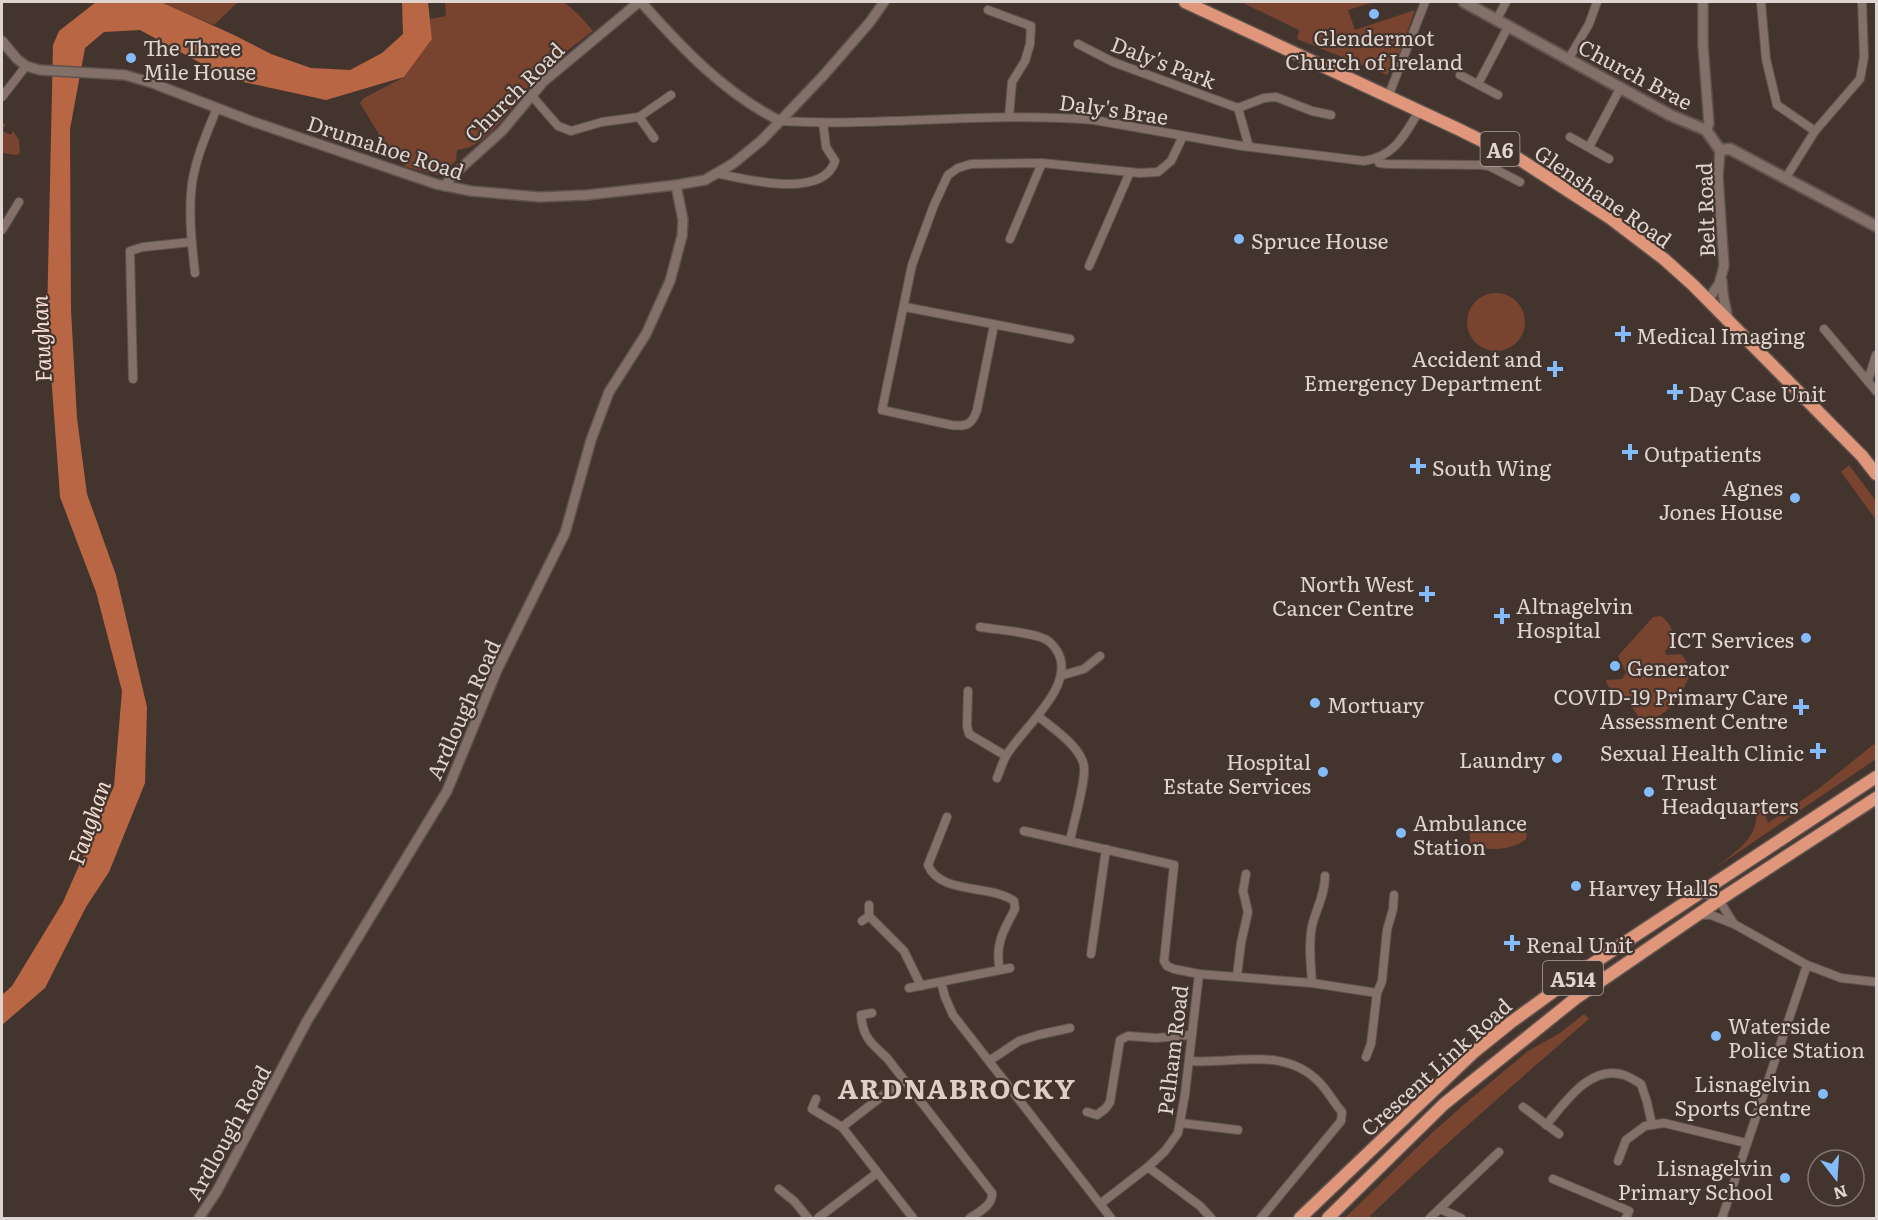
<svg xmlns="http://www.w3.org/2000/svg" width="1878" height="1220" font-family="Literata,serif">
  <rect width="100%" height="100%" fill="#43342e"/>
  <g fill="#78442f">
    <polygon points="161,2 238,2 214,25"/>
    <path d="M445,2h119l14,12 15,17c-18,14 -39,28 -55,45 -21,21 -49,73 -81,74l-1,11 -17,14 -33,-8 -28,-34 -18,-30 4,-5 40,-21 28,-38 -2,-20 16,-3z"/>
    <polygon points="1241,2 1374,2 1348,10 1355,30 1415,10 1399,55 1387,75 1297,39 1299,30"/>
    <polygon points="2,123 5,124 3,131 11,135 13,131 19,140 20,153 17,155 2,153"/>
    <circle cx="1496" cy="322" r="29"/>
    <polygon points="1849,465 1876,501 1876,520 1841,472"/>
    <path d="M1661,616c13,10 16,23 4,35l1,4 15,-1c4,5 8,10 8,17 2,12 -20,42 -32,46 -6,2 -14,1 -19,-1 -3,-4 -5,-9 -8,-12 -8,-9 -22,-11 -24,-24l16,-1 4,-6 -8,-17 35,-39z"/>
    <path d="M1874,744l2,1v14l-158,107c19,-16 41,-28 38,-55l7,-3 5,15 49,-33z"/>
    <path d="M1473,819l12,3 12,10 23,-5 7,7 -1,5c-15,12 -38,12 -56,6v-20z"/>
    <path d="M1584,1014l5,5c-75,65 -150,130 -221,199h-23l88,-86 34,-30 61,-51 32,-18z"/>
  </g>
  <polygon fill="#b96644" points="96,2 161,2 234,35 271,54 311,68 350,70 382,53 403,34 402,2 428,2 432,39 404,77 326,100 230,79 140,30 104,32 85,48 70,129 71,310 77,418 87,494 116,575 147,707 145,783 109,872 86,907 45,988 2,1025 2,995 12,986 63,902 114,786 122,691 96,592 60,497 47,318 53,45 59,31"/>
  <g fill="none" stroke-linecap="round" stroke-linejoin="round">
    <g stroke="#5f524e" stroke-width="10">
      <g id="minor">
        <polyline points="1761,2 1766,59 1777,105 1815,131"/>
        <polyline points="988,10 1031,26 1030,44 1025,61 1012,82 1009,117"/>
        <polyline points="1497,19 1506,2"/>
        <polyline points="1078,44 1113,62 1238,108 1249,147"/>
        <polyline points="1568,60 1589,24 1597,2"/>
        <polyline points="1460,75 1498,95"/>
        <polyline points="1478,84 1508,27"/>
        <polyline points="532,96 558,126 571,131 602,122 639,117 671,95"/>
        <polyline points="2,97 26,66"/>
        <polyline points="1388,97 1425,2"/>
        <polyline points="1238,108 1264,98 1276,97 1312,111 1331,115"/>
        <polyline points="639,117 654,138"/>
        <path d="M780,121c104,6 209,-10 314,-1l148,26 122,15c31,-5 40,-25 55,-50"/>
        <polyline points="1570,137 1609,159"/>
        <polyline points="1589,147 1621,87"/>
        <polyline points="1377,159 1379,163 1387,164 1481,165 1489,166 1520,182"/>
        <path d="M716,173c28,6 107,27 119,-12l-9,-14 -3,-24"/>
        <polyline points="1785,179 1815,131 1860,79 1864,57 1862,2"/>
        <polyline points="2,230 19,202"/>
        <polyline points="1010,239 1042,163"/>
        <polyline points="1089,266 1130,172"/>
        <path d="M195,273c-3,-27 -6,-53 -4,-80 2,-29 15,-58 26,-85"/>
        <polyline points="905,307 1070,339"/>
        <path d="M994,325l-17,85c-5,15 -11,17 -26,15l-69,-15 30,-145 22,-60 14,-30 10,-7 13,-4 71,-1 98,10 18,-1 13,-11 12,-25"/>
        <polyline points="1824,329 1876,391"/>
        <polyline points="133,379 130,251 143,247 191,242"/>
        <polyline points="1868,381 1876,355"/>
        <path d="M980,627c19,3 41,4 60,10 7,2 13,7 17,14 21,34 -35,77 -51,105 -4,7 -6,15 -9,22"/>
        <polyline points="1063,675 1084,669 1100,656"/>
        <polyline points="968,691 967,726 969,734 1006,756"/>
        <path d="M1038,716c14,12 44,31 46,51 2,15 -11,57 -14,74"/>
        <path d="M947,817l-19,48c12,30 63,19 86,36l1,8c-11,20 -21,37 -15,61"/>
        <polyline points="1024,831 1174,865 1164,961 1167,966 1174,969 1199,974 1312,983 1377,993"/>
        <polyline points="1700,892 1719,900 1734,924"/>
        <polyline points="1698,915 1711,915 1734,924 1807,965 1841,978 1876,982"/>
        <polyline points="869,916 904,951 921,986"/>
        <polyline points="862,921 869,916 869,905"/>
        <polyline points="1091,954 1106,849"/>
        <polyline points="1237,976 1241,943 1248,912 1243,891 1246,874"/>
        <polyline points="941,982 945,997 953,1015 1111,1218"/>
        <path d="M1312,983c-1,-19 -4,-38 0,-57 4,-17 13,-31 13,-50"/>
        <polyline points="909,988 1010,968"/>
        <path d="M872,1013l-11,2c2,23 10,28 26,43l105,135c1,12 -13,19 -22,25"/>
        <polyline points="1366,1057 1371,1044 1377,993 1382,981 1387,930 1393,909 1394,895"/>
        <polyline points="989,1061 1019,1041 1038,1035 1070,1028"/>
        <path d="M1189,1061c44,4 94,-16 130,21 9,9 15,21 23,30l-1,9 -80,97"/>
        <polyline points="816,1099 812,1109 842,1127 913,1218"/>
        <polyline points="1523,1107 1559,1134"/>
        <polyline points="1087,1112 1097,1115 1106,1108 1110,1102 1120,1040 1128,1036 1156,1038 1192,1035"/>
        <polyline points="1181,1123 1238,1130"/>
        <path d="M1546,1125c19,-22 44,-61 78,-50 6,2 12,6 17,9l6,18 5,23"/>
        <polyline points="842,1127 903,1080"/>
        <polyline points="1618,1161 1626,1140 1645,1126 1664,1123 1746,1143"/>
        <polyline points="1148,1167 1200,1206 1211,1218"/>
        <polyline points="1553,1179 1629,1211 1626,1218"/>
        <polyline points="779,1189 794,1201 808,1218"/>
        <polyline points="1100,1204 1148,1167 1165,1151 1178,1133 1185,1094 1199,974"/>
        <polyline points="1440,1209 1461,1218"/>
        <polyline points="818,1218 877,1173"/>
        <polyline points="1430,1218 1499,1152"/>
        <polyline points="1722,1218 1807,965"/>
      </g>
    </g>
    <g stroke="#5f524e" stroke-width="12">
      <g id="tertiary">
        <path d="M641,2c41,46 83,91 139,119"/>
        <polyline points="1703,2 1703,45 1709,124 1706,130"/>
        <polyline points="2,41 17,59 26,66 40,70 125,75 152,83 251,121 436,184 471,191 540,197 587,195 676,185 705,180 734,163 762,140 823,76 870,22 884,2"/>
        <polyline points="445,186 451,177 502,131 543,82 639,2"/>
        <polyline points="1722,281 1723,294 1728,320"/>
        <polyline points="1708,300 1719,284 1724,266 1718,177 1720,150"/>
        <polyline points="199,1218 217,1191 307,1021 447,791 497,670 565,533 591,440 609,392 646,334 670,281 682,236 683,220 676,185"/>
      </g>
    </g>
    <g stroke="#5f524e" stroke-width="14">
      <polyline id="secondary" points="1464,2 1670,115 1706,130 1720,150 1730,149 1876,226"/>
    </g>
    <g stroke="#5f524e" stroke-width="15">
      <g id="trunk">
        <polyline points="1185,2 1458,129 1519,159 1610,218 1664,259 1693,285 1862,456 1876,474"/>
        <polyline points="1300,1218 1474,1052 1510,1023 1583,970 1876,777"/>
        <polyline points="1328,1218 1444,1104 1576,998 1719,900 1876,798"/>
      </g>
    </g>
    <use href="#minor" stroke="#827069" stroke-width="8"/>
    <use href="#tertiary" stroke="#827069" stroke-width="9"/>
    <use href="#secondary" stroke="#827069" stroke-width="10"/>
    <use href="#trunk" stroke="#e0967a" stroke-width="12"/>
  </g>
  <g fill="#84bcfb" stroke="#43342e" stroke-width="2">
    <circle cx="1374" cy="14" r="6"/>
    <circle cx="131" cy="58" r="6"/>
    <circle cx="1239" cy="239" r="6"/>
    <path d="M1620 325h6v6h6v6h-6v6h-6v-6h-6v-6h6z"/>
    <path d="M1552 360h6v6h6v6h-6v6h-6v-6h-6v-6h6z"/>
    <path d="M1672 383h6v6h6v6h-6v6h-6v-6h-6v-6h6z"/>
    <path d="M1627 443h6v6h6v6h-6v6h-6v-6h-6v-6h6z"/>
    <path d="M1415 457h6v6h6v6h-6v6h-6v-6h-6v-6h6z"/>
    <circle cx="1795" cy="498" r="6"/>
    <path d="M1424 585h6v6h6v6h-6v6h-6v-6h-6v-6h6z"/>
    <path d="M1499 607h6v6h6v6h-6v6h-6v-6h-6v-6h6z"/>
    <circle cx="1806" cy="638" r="6"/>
    <circle cx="1615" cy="666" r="6"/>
    <circle cx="1315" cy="703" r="6"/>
    <path d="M1798 698h6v6h6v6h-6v6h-6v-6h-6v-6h6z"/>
    <path d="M1815 742h6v6h6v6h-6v6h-6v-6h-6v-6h6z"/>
    <circle cx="1557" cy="758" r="6"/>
    <circle cx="1323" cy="772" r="6"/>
    <circle cx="1649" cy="792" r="6"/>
    <circle cx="1401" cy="833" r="6"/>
    <circle cx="1576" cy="886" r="6"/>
    <path d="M1509 934h6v6h6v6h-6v6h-6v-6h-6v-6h6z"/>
    <circle cx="1716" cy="1036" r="6"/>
    <circle cx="1823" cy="1094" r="6"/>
    <circle cx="1785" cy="1178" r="6"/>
  </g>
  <g text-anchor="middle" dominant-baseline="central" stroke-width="4.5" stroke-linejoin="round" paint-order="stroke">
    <g fill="#43342e" stroke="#b0a49f" stroke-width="1.5">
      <rect x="1480.5" y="132" width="39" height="34" rx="4.5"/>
      <rect x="1543" y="961" width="60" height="34" rx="4.5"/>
    </g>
    <g font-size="20" font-weight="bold" fill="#ded4d0">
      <text x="1500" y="149">A6</text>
      <text x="1573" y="978">A514</text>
    </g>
    <g font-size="21" fill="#ded4d0" stroke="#43342e" text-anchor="start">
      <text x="1374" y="36" text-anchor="middle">Glendermot<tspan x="1374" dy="24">Church of Ireland</tspan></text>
      <text x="143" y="46">The Three<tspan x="143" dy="24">Mile House</tspan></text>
      <text x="1251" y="239">Spruce House</text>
      <text x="1636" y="334">Medical Imaging</text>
      <text x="1542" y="357" text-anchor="end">Accident and<tspan x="1542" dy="24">Emergency Department</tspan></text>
      <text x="1688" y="392">Day Case Unit</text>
      <text x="1644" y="452">Outpatients</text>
      <text x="1432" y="466">South Wing</text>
      <text x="1783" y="486" text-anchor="end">Agnes<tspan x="1783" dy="24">Jones House</tspan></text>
      <text x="1414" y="582" text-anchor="end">North West<tspan x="1414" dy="24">Cancer Centre</tspan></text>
      <text x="1516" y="604">Altnagelvin<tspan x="1516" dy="24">Hospital</tspan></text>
      <text x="1794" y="638" text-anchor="end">ICT Services</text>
      <text x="1627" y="666">Generator</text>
      <text x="1788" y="695" text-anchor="end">COVID-19 Primary Care<tspan x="1788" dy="24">Assessment Centre</tspan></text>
      <text x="1327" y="703">Mortuary</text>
      <text x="1804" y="751" text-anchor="end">Sexual Health Clinic</text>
      <text x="1545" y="758" text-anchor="end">Laundry</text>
      <text x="1311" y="760" text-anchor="end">Hospital<tspan x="1311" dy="24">Estate Services</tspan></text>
      <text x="1661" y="780">Trust<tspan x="1661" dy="24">Headquarters</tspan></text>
      <text x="1413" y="821">Ambulance<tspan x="1413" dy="24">Station</tspan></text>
      <text x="1588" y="886">Harvey Halls</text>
      <text x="1526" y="943">Renal Unit</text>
      <text x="1728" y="1024">Waterside<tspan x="1728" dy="24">Police Station</tspan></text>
      <text x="1811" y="1082" text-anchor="end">Lisnagelvin<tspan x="1811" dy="24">Sports Centre</tspan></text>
      <text x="1773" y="1166" text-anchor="end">Lisnagelvin<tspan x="1773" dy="24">Primary School</tspan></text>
    </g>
    <g font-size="21" fill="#ded4d0" stroke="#43342e">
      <text transform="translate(1164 61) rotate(21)">Daly's Park</text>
      <text transform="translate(1636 73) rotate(28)">Church Brae</text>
      <text transform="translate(513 91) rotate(-45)">Church Road</text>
      <text transform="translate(1114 108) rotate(8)">Daly's Brae</text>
      <text transform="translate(386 146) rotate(18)">Drumahoe Road</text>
      <text transform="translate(1604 195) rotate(35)">Glenshane Road</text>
      <text transform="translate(1704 210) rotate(-92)">Belt Road</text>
      <text transform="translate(462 709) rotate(-66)">Ardlough Road</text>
      <text transform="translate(1171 1050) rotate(-83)">Pelham Road</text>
      <text transform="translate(1435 1066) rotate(-42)">Crescent Link Road</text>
      <text transform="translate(227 1132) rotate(-61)">Ardlough Road</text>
    </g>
    <g font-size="22" font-style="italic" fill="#f4dcd3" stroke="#43342e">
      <text transform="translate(40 339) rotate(-93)">Faughan</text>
      <text transform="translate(88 822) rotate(-71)">Faughan</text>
    </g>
    <g font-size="27" font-weight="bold" letter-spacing="1.5" fill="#e0cdc5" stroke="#43342e">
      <text x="957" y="1087">ARDNABROCKY</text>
    </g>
  </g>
  <rect width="1878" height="1220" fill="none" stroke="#ded4d0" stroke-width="6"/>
  <g transform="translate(1836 1178) rotate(163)"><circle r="28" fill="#43342e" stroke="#81746f" stroke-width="1.5"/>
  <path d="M0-4.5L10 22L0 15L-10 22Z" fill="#84bcfb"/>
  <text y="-9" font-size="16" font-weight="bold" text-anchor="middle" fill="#ded4d0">N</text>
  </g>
</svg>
